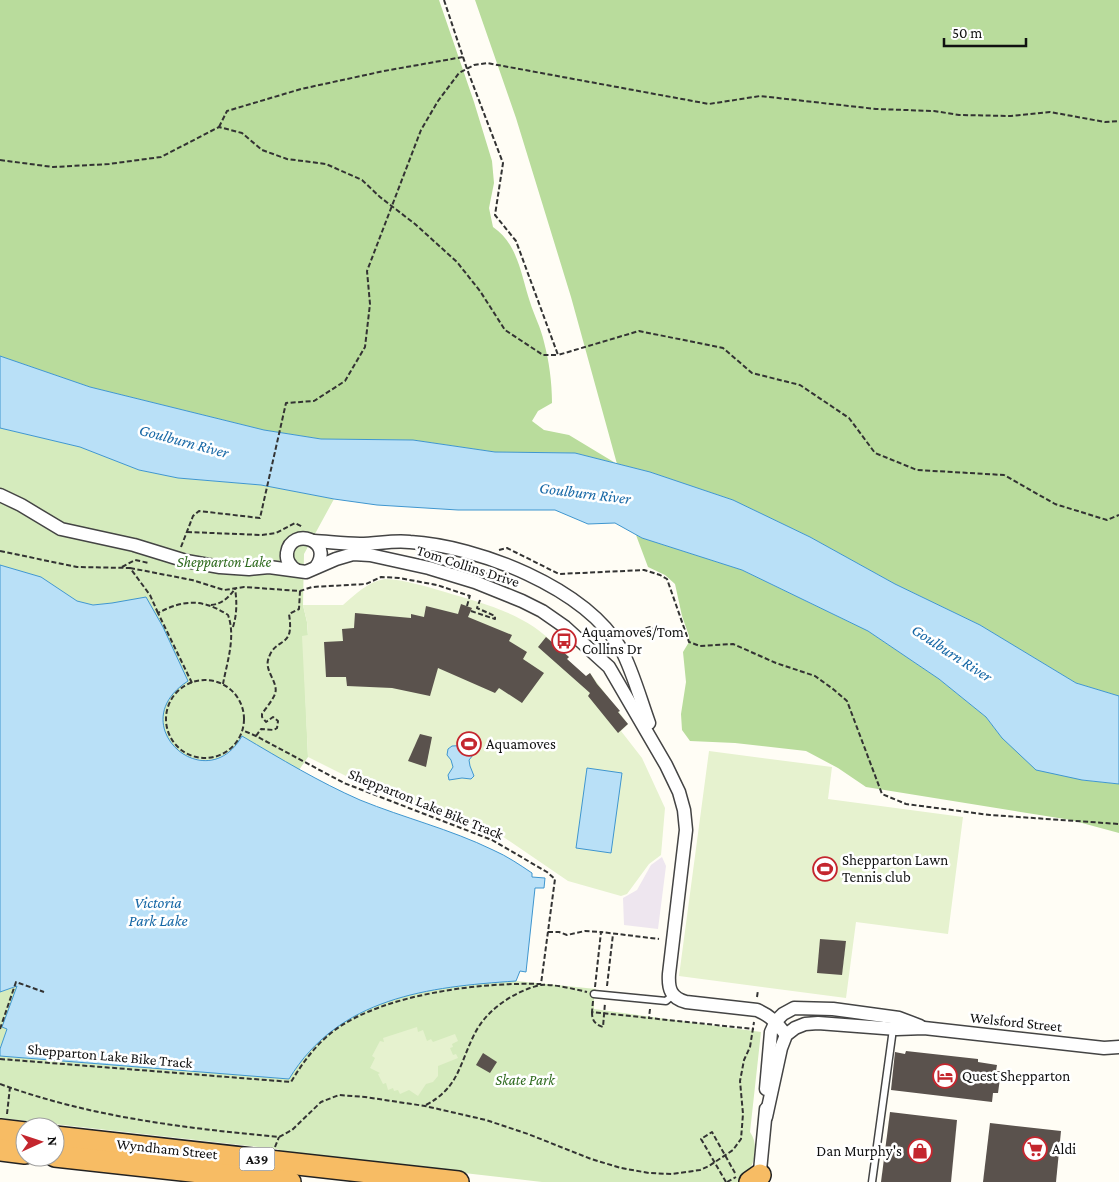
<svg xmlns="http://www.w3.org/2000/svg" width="1119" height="1182" font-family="'Crimson Pro',serif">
  <rect width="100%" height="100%" fill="#fffdf5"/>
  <polygon fill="#eee6ef" points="662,857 666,866 658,929 624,925 623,898 637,890 651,865"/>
  <g fill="#d5ebbd">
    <path d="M0,428l80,19 59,23 39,8 83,7 73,14 -30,55 -1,51 4,17 1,14h-5l5,121 -9,13 -57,-34c-32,56 -104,3 -71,-41 5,-6 11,-10 17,-14l-14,-29 -62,-49 -19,2 -16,-4 -36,-24 -41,-12z"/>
    <path d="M516,981l80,8 -2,5v15l167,23 -11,100c11,16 3,38 -10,50h-198l-262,-30 -2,-3 -11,-1 -267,-30v-62l289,23c9,-14 17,-28 30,-39 53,-47 129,-55 197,-59z"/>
    <polygon points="18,986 2,1027 7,1029 0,1049 0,992"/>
  </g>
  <g fill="#b9dc9c">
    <path d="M0,0h439l35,102 18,59 2,22 -5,25 4,19c25,17 28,48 37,75 4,13 11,26 14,40 5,19 8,40 8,61l-14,8 -6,10 12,9 25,5 48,29 -46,-167 -55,-179 -41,-118h644v696l-43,-13 -96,-58 -85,-41 -85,-47 -77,-37 -83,-28 -75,-19 -80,-1 -82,-12 -92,-1 -57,-9 -174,-43 -90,-31z"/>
    <polygon points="636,535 642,538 742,570 868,631 939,679 986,717 1002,738 1082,780 1119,784 1119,833 1071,820 866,787 838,768 806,751 735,743 690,741 682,730 681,714 686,682 683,652 689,642 689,636 682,616 675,584 665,575 648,567"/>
  </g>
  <g fill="#e6f2cf">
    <path d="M385,579c21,1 39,7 60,13 30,9 62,17 89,35 12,8 23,20 35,30l-2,2 10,10 6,10 7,-6 38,51 -7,7 21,27 23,50 -4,47 -12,9 -22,30 -6,2 -53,-15 -66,-45 -142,-53 -52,-26 -6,-121 6,-1 -1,-13 -4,-17h40c13,-11 24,-23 42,-26z"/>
    <polygon points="709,751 832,767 828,799 963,817 948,934 856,922 846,998 679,976"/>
    <polygon points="417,1027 418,1032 423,1030 427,1041 431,1039 433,1042 455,1034 458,1041 452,1044 453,1047 450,1048 453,1055 456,1054 458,1058 438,1066 438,1076 433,1082 426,1084 418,1096 409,1090 400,1094 398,1090 394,1091 393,1088 388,1090 386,1083 383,1084 378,1074 380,1073 370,1068 375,1058 372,1056 380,1041 384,1042 383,1038"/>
  </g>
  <g fill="#b9e0f7" stroke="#3f96cf">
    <polygon points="0,356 90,387 264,430 321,439 413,440 495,452 575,453 650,472 733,500 810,537 895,584 980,625 1076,683 1119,696 1119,784 1082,780 1036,770 1002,738 986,717 939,679 868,631 742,570 642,538 615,523 588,524 555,510 458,510 377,505 334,499 261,485 178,478 139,470 80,447 0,428"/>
    <path d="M0,565l41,12 36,24 16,4 19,-2 34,-6 17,30 25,54c-67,43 18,119 54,55 39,23 77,46 118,64 44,18 90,29 133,50 14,6 27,15 39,23v4l13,1 -1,10h-9l-9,84 -6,-1 -4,10c-88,6 -177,16 -227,98l-289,-23v-7l7,-20 -5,-2 15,-41 -17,6z"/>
    <polygon points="472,745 475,746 477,750 469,760 470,766 474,776 471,779 462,778 449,780 448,775 453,767 451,760 447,755 448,749 452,746"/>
    <polygon points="587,768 622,773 611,853 576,848"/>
  </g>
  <g fill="#5a524d">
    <polygon points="461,604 472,608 468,617 512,635 509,641 527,652 523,659 544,673 522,703 499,688 495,693 438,668 430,696 392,688 347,686 346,677 326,677 324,642 343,641 342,629 354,628 355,613 411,618 411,614 424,617 426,606 458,614"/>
    <polygon points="546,637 569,657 567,659 586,676 590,673 597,684 620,711 618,712 628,724 618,733 588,696 590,693 538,647"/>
    <polygon points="420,734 432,737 426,767 408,761"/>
    <polygon points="820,939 846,941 842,975 817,973"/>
    <polygon points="906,1051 978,1059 978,1062 997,1065 996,1071 1001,1071 998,1093 993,1093 992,1102 891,1090 895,1052 905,1054"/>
    <polygon points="483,1053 497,1062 490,1073 476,1065"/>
    <polygon points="890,1112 957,1120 951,1182 881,1182"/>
    <polygon points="990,1123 1061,1131 1056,1182 983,1182"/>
  </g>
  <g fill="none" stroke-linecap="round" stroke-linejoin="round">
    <g stroke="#444" stroke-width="9">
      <g id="service">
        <polyline points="594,994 666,1001 673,995"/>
        <polyline points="872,1182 893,1029"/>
      </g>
    </g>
    <g stroke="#444" stroke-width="15">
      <g id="minor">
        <path d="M0,495l21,10 40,24 73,16 52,16 34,6 29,2 20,-2 37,5 30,-13 17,-5 17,1 59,13 46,14 47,19 20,10 23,16 44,40 57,98 13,27 5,18 2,20 -17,144c-1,15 2,24 17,28l71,8c14,6 20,13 29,25"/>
        <path d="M314,541c16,1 31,3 46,3 17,0 33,-4 50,-2 68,4 174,45 211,107 11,20 20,52 28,74"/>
        <path d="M296,570c-6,-4 -10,-9 -9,-17 4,-27 48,-13 29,14"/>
        <polyline points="766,1089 771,1032 776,1021 783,1014 794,1008 833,1009 899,1018 920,1026"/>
        <polyline points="766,1117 781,1048 786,1035 795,1028 805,1024 818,1023 897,1029 924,1028 1104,1048 1119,1047"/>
        <polyline points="759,1181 766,1109"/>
      </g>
    </g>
    <g stroke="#222" stroke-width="24">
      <g id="trunk">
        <polyline points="0,1130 25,1133"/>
        <polyline points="55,1137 458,1182"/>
        <polyline points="0,1150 25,1153"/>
        <polyline points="55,1156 290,1182"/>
        <polyline points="750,1182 760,1175"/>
      </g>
    </g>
    <g stroke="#333" stroke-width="2" stroke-dasharray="5 2.5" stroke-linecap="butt">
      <polyline points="444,0 467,69 503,163 495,215 516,241 558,355 639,331 723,348 752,373 800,385 849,418 875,453 917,470 1004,475 1055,504 1107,520 1119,515"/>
      <polyline points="219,127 227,111 301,89 384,71 463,57"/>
      <polyline points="0,160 53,167 109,164 161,157 219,127 242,133 262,150 287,159 326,164 362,180 380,197 415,224 457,262 480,291 505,330 543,355 558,355"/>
      <polyline points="187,532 262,535 276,533 295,523 303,527"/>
      <polyline points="181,547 193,516 199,511 260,518 286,403 314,401 345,381 365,347 370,304 367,271 421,130 438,101 459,73 474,65 487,63 709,104 760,96 876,109 934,111 959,115 1011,116 1050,112 1105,122 1119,121"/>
      <polyline points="499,550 507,548 559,574 644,570 660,575 667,579 689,642 700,646 733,644 776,663 815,676 833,689 847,701 882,794 906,804 990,815 1119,824"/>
      <polyline points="0,551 77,567 130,568 150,595 158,613"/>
      <polyline points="465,565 480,570"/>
      <polyline points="122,567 135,560 149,563"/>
      <polyline points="130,568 192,580 224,590 244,587 300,591 312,587 366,584 381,577 399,578 437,585 470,596"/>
      <polyline points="486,573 507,581"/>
      <path d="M211,605c11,-1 17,-7 24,-16"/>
      <polyline points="467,606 470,595"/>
      <polyline points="471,611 495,619 495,616 477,608 480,600"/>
      <path d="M233,627c4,-13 4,-25 2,-39"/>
      <polyline points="624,635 650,627 672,639"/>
      <circle cx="205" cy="719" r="39"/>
      <path d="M192,683l-34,-70c26,-14 45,-14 70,2 8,22 -1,47 -5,69"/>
      <path d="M256,736l5,-7 13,1 3,-2 1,-7 -5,-4 -7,5 -4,-5v-3c4,-6 10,-13 13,-20 4,-11 -10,-22 -7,-34 7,-25 27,-9 21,-46l10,-5 1,-18"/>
      <polyline points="548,932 559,932 567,935 585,931 601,932"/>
      <polyline points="607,986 613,934"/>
      <polyline points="595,987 601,932 659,939"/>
      <polyline points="757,997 758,990"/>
      <polyline points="593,1001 592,1012 649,1018"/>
      <polyline points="650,1009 649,1018 754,1029"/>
      <path d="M592,1012c0,8 2,12 11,15l2,-24"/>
      <polyline points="0,1029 16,982 44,992"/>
      <path d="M0,1059l291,23c12,-20 26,-39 44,-52 49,-36 146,-48 206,-46l14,-105 -8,-7 -55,-32 -148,-57 -88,-47 -14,-6"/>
      <path d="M0,1084c90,33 184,44 279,53l13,-7 29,-28 18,-7 26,2 60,9 61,14 42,14 63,25 30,9 28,5 23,1 28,-4 9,-4 24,-16 8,-11 2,-25 -3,-33 4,-21 6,-13 4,-25"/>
      <path d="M426,1105c32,-17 33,-39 47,-68 11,-24 33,-40 57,-49 4,-1 8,-3 11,-3 12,-1 34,4 46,7"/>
      <polyline points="7,1114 10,1087"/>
      <polyline points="275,1147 279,1137"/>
      <polyline points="726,1182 701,1139 712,1132 735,1173"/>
      <polyline points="727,1182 736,1177"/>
    </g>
    <use href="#service" stroke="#fff" stroke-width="6"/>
    <use href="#minor" stroke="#fff" stroke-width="12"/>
    <use href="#trunk" stroke="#f7bc64" stroke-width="21"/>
  </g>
  <defs>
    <g id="bus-ring" transform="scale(1.25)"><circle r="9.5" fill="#fff" stroke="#c4262e" stroke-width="1.5"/><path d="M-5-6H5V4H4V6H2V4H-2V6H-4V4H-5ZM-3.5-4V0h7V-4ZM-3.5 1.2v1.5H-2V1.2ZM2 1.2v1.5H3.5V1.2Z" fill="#c4262e"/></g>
    <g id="stadium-ring" transform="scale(1.25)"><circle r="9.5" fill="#fff" stroke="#c4262e" stroke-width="1.5"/><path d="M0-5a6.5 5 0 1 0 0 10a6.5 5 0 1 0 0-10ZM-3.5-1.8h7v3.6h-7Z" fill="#c4262e"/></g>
    <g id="hotel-ring" transform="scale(1.25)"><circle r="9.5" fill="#fff" stroke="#c4262e" stroke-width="1.5"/><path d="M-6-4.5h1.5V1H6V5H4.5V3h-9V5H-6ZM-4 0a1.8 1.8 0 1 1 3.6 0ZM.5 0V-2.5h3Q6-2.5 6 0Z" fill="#c4262e"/></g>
    <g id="supermarket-ring" transform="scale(1.25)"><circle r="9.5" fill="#fff" stroke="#c4262e" stroke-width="1.5"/><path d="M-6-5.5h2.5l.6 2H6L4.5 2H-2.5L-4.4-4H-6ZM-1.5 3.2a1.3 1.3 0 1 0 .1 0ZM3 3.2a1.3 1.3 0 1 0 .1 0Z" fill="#c4262e"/></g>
    <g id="shop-ring" transform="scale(1.25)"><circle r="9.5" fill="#fff" stroke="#c4262e" stroke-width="1.5"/><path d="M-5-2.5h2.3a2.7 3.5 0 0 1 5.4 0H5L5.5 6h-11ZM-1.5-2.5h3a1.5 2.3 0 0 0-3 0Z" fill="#c4262e"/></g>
  </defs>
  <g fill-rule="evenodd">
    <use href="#bus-ring" x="564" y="641"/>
    <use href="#stadium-ring" x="469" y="744"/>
    <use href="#stadium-ring" x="825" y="869"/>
    <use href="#hotel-ring" x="945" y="1076"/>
    <use href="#supermarket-ring" x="1035" y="1149"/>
    <use href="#shop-ring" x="920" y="1151"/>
  </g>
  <g text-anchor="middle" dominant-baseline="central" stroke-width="5" stroke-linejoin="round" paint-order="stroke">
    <rect fill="#fff" stroke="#585858" stroke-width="1" x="239.5" y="1147.5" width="35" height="23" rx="4"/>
    <g font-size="14" font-weight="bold" fill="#111">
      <text x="257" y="1159">A39</text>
    </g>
    <g font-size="15" font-style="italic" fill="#2f6b1f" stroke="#fff">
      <text x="224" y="562">Shepparton Lake</text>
      <text x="525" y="1080">Skate Park</text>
    </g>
    <g font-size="15" fill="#111" stroke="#fff">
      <text transform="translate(468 566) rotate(18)">Tom Collins Drive</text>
      <text transform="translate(426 804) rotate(22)">Shepparton Lake Bike Track</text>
      <text transform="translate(1016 1022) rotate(6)">Welsford Street</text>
      <text transform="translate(110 1056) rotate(5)">Shepparton Lake Bike Track</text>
      <text transform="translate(167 1149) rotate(6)">Wyndham Street</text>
    </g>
    <g font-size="15" fill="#111" stroke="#fff" text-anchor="start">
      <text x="582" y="632">Aquamoves/Tom<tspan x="582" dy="17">Collins Dr</tspan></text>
      <text x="486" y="744">Aquamoves</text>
      <text x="842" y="860">Shepparton Lawn<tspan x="842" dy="17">Tennis club</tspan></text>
      <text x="962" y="1076">Quest Shepparton</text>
      <text x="1052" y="1149">Aldi</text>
      <text x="902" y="1151" text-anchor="end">Dan Murphy's</text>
    </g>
    <g font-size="16" font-style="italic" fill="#1768a6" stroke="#fff">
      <text transform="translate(184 441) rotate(15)">Goulburn River</text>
      <text transform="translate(585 493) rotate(7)">Goulburn River</text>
      <text transform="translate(952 653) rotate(33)">Goulburn River</text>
      <text x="158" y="902">Victoria<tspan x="158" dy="18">Park Lake</tspan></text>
    </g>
  </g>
  <g transform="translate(40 1142) rotate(87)"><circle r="24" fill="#ffffff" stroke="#a0a0a0"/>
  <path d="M0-4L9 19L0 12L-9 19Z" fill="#c4262e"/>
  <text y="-8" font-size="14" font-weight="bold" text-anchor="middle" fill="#111111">N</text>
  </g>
  <path d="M944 38v8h82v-8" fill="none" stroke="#111111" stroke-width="2.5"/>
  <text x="952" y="38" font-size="15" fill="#111111" stroke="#ffffff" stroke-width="4" paint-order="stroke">50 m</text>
</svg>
